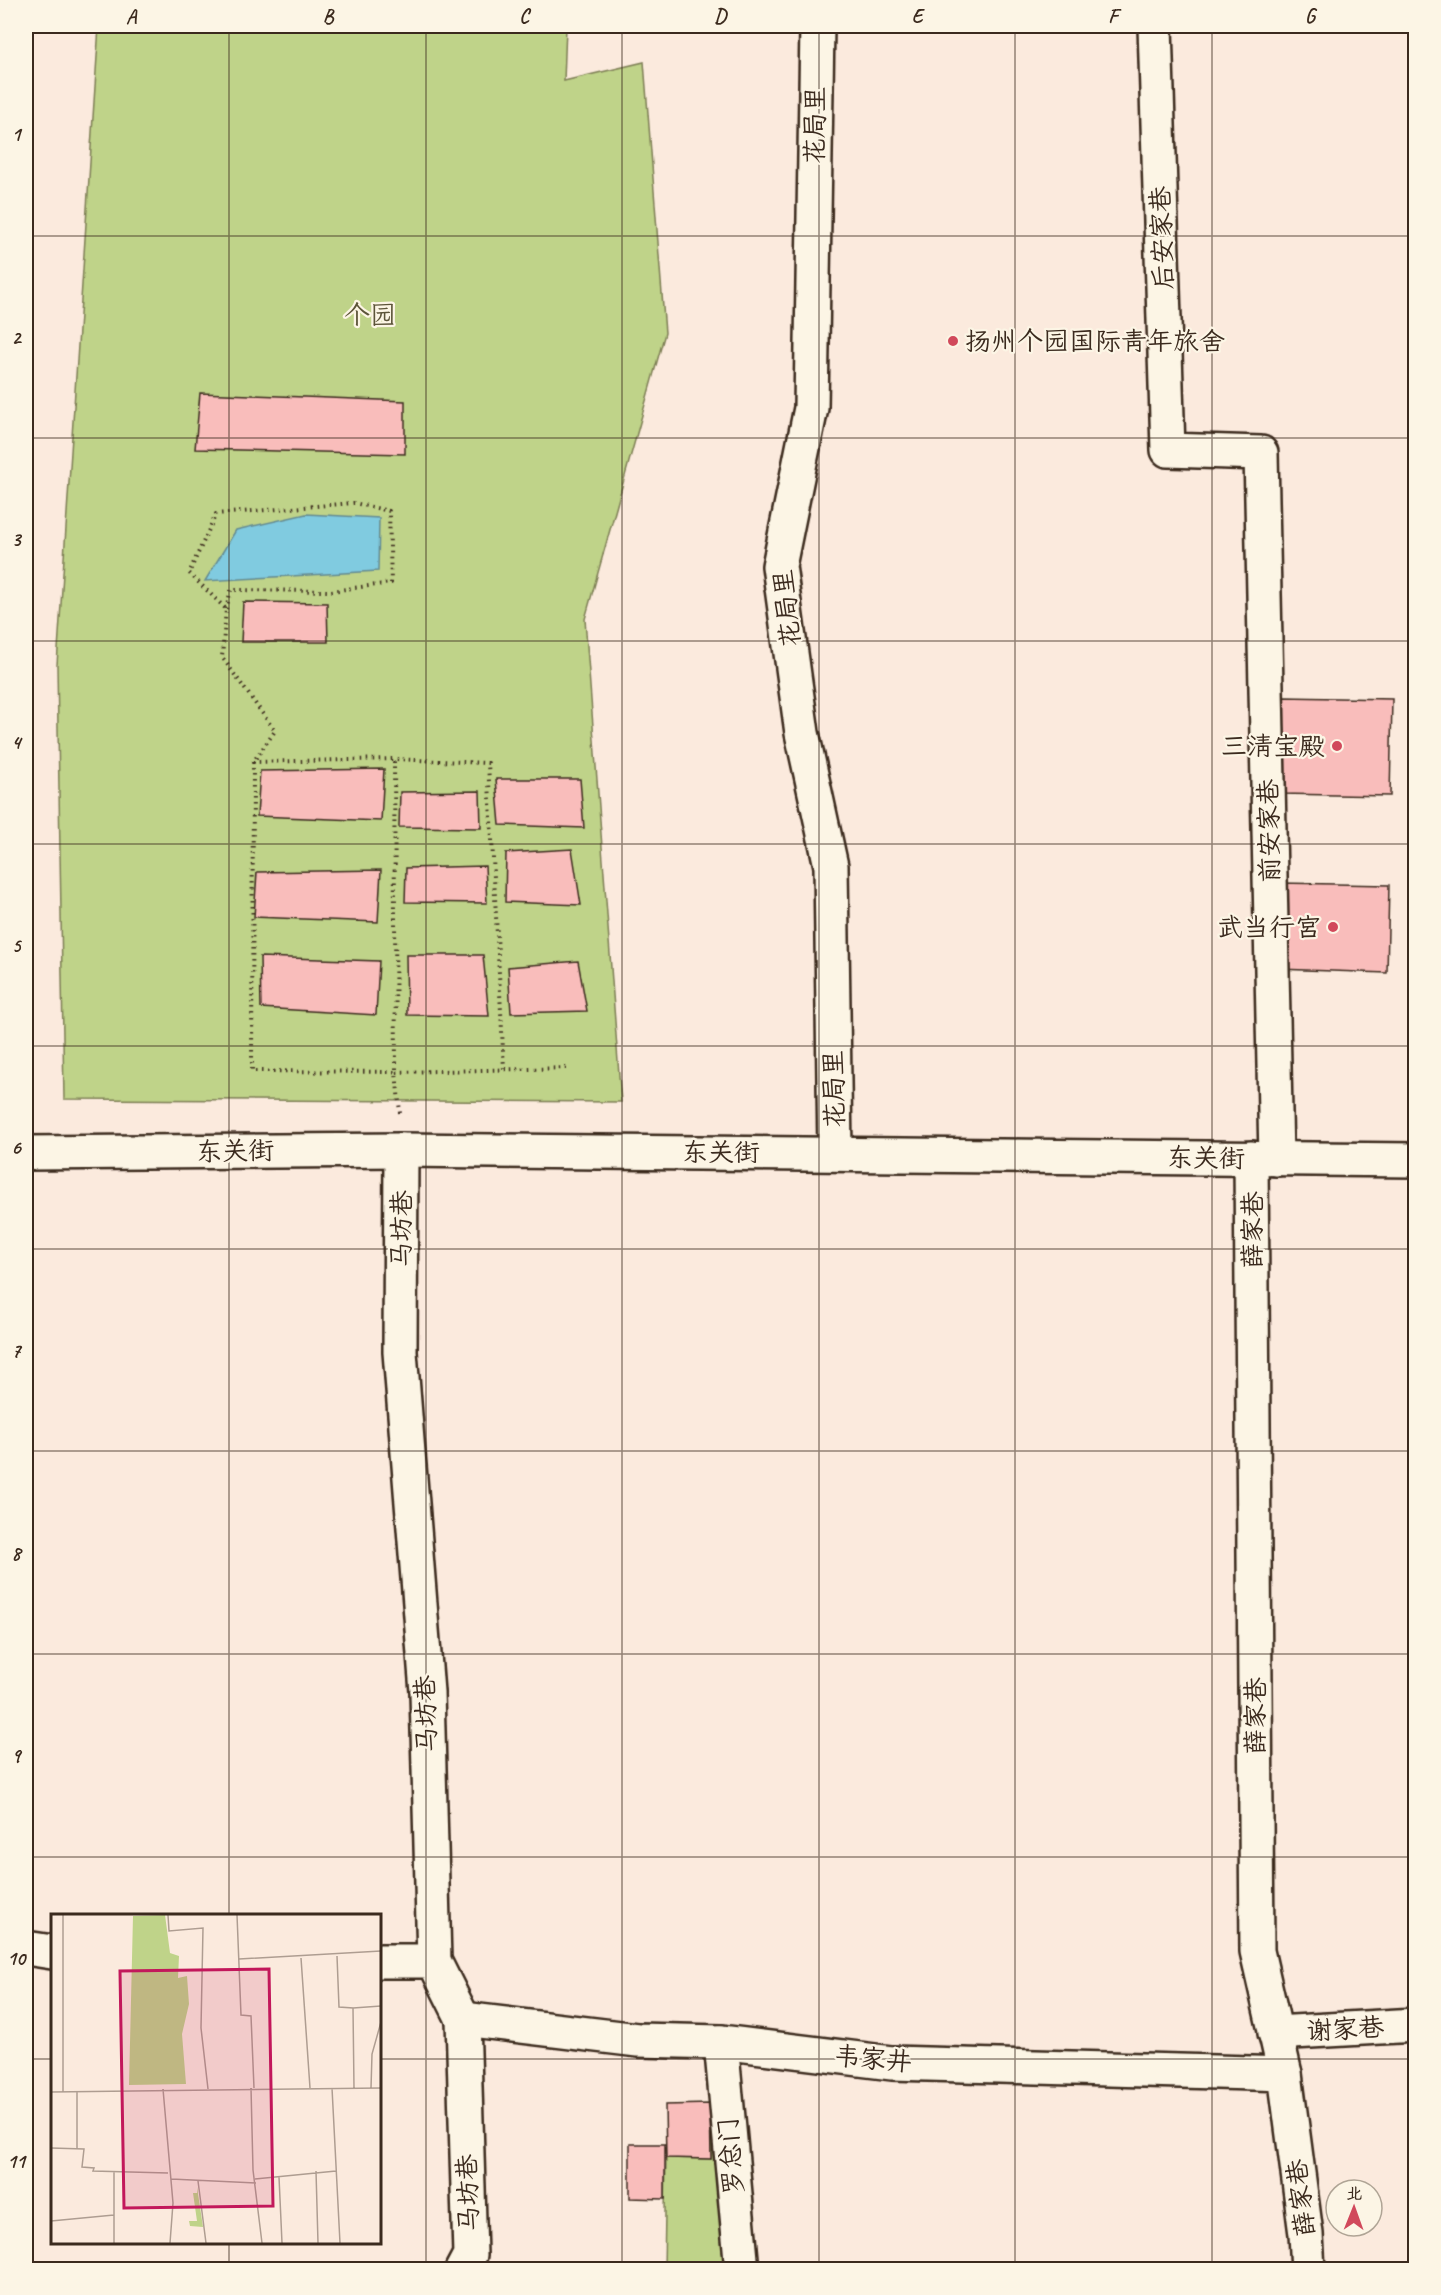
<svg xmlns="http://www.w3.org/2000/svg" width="1441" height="2295" font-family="Caveat,'LXGW WenKai TC',sans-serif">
  <rect width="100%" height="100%" fill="#fbeadd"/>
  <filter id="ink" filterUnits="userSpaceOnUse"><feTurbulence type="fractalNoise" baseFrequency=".0167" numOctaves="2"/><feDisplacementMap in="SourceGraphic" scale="12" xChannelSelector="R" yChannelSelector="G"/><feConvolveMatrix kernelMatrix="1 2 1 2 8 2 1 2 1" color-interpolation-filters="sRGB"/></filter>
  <g filter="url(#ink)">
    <g fill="#bfd389" stroke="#7d7e54" stroke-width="1.5">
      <polygon points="99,26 566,26 564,81 644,62 665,333 585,619 621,1102 64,1099 57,665"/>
      <polygon points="710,2104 716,2104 731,2269 664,2270 666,2158 711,2159"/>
    </g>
    <polygon fill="#80cbe0" stroke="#648b92" stroke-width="1.5" points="306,514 379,518 378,571 205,581 236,530"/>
    <g fill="#f9bdbb" stroke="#3b2a1e" stroke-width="1.5">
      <polygon points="200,393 405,401 405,454 195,449"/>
      <polygon points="243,602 327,603 328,642 241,642"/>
      <polygon points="1283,697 1392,699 1390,796 1281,794"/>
      <polygon points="384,769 381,821 257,816 260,771"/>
      <polygon points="496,779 580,779 584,828 500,825"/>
      <polygon points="480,791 481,828 399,827 400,792"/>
      <polygon points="572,849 581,905 505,902 506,853"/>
      <polygon points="485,866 487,903 405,902 406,868"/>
      <polygon points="381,870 378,922 254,917 257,872"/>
      <polygon points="1280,883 1389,885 1387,973 1278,969"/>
      <polygon points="406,955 483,955 489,1016 407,1015"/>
      <polygon points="260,957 379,961 376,1015 261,1008"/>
      <polygon points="578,961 587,1011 511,1013 508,967"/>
      <polygon points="710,2104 711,2159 666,2158 665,2105"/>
      <polygon points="630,2144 665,2144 665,2199 630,2198"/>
    </g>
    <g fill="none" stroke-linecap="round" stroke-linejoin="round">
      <g stroke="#3b2a1e" stroke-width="38">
        <g id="minor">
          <polyline points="817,26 811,408 779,566 802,733 831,866 835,1153"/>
          <polyline points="1155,26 1168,450 1261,453 1276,1159"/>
          <polyline points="401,1150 400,1352 427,1692 434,1961 463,2019 470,2255 462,2270"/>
          <polyline points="26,1153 401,1150 1416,1160"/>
          <polyline points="1251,1158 1257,1951 1285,2074 1306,2234 1308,2270"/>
          <polyline points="26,1948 52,1952"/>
          <polyline points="380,1961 434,1961"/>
          <polyline points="463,2019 638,2040 721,2042 892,2063 1285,2074"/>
          <polyline points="1275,2033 1416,2025"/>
          <polyline points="721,2042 742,2270"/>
        </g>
      </g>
      <g stroke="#3b2a1e" stroke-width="4" stroke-dasharray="1.5 4.5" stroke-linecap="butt">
        <polyline points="226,609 231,590 331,591 391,583 389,511 354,503 216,514 189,573 226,609 222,657 275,731 253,762 394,759 488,763 504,1069"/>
        <polyline points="253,762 252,1071 396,1072 394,759"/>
        <polyline points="400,1113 396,1072 570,1068"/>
      </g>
      <use href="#minor" stroke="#fcf5e5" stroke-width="33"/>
    </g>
  </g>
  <path fill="none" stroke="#3b2a1e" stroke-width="1.5" stroke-opacity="0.55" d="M229,26v1890M426,26v2244M622,26v2244M819,26v2244M1015,26v2244M1212,26v2244M26,236h1390M26,438h1390M26,641h1390M26,844h1390M26,1046h1390M26,1249h1390M26,1451h1390M26,1654h1390M26,1857h1390M26,2059h26M380,2059h1036M229,2242v28"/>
  <g fill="#d1495b" stroke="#fcf5e5" stroke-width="2">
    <circle cx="953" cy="341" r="6"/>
    <circle cx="1337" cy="746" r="6"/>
    <circle cx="1333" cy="927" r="6"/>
  </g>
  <g text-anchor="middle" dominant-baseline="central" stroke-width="4.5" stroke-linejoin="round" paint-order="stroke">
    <g font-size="26" fill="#3b2a1e" stroke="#fcf5e5">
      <text transform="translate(815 125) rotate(-89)">花局里</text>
      <text transform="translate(1162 238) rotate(-92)">后安家巷</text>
      <text transform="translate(787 608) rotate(-96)">花局里</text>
      <text transform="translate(1269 831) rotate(-91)">前安家巷</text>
      <text transform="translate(834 1089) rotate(-91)">花局里</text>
      <text transform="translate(235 1151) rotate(-1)">东关街</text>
      <text x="721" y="1152">东关街</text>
      <text transform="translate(1206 1158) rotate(1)">东关街</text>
      <text transform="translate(401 1229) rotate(-90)">马坊巷</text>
      <text transform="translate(1252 1230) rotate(-90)">薛家巷</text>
      <text transform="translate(426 1714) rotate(-92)">马坊巷</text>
      <text transform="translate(1255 1716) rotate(-90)">薛家巷</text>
      <text transform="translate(1345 2029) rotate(-3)">谢家巷</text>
      <text transform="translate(873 2059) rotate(5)">韦家井</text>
      <text transform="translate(731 2156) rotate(-95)">罗总门</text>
      <text transform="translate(468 2193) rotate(-92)">马坊巷</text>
      <text transform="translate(1301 2198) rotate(-97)">薛家巷</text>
    </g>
    <g font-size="26" fill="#5c5439" stroke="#fcf5e5">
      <text x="370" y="315">个园</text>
    </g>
    <g font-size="26" fill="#3b2a1e" stroke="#fcf5e5" text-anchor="end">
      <text x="965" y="341" text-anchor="start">扬州个园国际青年旅舍</text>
      <text x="1325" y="746">三清宝殿</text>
      <text x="1321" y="927">武当行宫</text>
    </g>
  </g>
  <g transform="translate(51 1914)">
    <rect width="330" height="330" fill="#fbeadd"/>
    <path d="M114,1l5,38 9,3 -1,22 9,-2 2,28 -7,30 4,50 -57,1 4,-169zM146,273l6,40 -13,-1 -1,-5h8l-4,-28h4z" fill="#bfd389"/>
    <path fill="none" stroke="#ae9d91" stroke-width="1.5" d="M12,1v177M117,1l1,16 34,-3 -2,100 7,61M186,1l4,100 10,1 3,72M286,42l2,51 14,1 1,80M250,44l9,130M188,45l142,-8M302,94l28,-2M200,174l2,82 9,73M281,174l8,155M320,174l1,-34 9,-32M112,175l10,114 -3,40M26,177v57M0,178l330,-4M0,234l33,1 -2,18 12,1 -1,3 75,2M63,257v72M265,257l2,72M228,263l3,66M120,265l85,4M204,265l81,-8M147,267l8,62M0,307l63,-6"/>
    <path fill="#c2185b" fill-opacity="0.15" stroke="#c2185b" stroke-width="3" d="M218,55l4,237 -149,2 -4,-237z"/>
    <rect width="330" height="330" fill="none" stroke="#3b2a1e" stroke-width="3"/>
  </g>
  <rect width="1441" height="2295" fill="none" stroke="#fcf5e5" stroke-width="66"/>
  <g transform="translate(1354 2208) rotate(1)"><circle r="28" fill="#fcf5e5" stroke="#afa495" stroke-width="1.5"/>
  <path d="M0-4.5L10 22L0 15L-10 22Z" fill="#d1495b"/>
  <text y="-9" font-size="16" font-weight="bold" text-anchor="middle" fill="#3b2a1e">北</text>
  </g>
  <rect x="33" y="33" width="1375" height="2229" fill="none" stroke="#3b2a1e" stroke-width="2"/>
  <g font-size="20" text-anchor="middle" font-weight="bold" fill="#3b2a1e">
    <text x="131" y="23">A</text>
    <text x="328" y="23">B</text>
    <text x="524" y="23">C</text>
    <text x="720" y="23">D</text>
    <text x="917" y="23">E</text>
    <text x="1113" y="23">F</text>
    <text x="1310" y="23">G</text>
    <text x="16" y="141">1</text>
    <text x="16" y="344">2</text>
    <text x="16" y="546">3</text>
    <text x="16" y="749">4</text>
    <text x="16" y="952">5</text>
    <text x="16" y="1154">6</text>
    <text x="16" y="1357">7</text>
    <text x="16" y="1560">8</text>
    <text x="16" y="1762">9</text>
    <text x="16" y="1965">10</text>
    <text x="16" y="2168">11</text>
  </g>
</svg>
